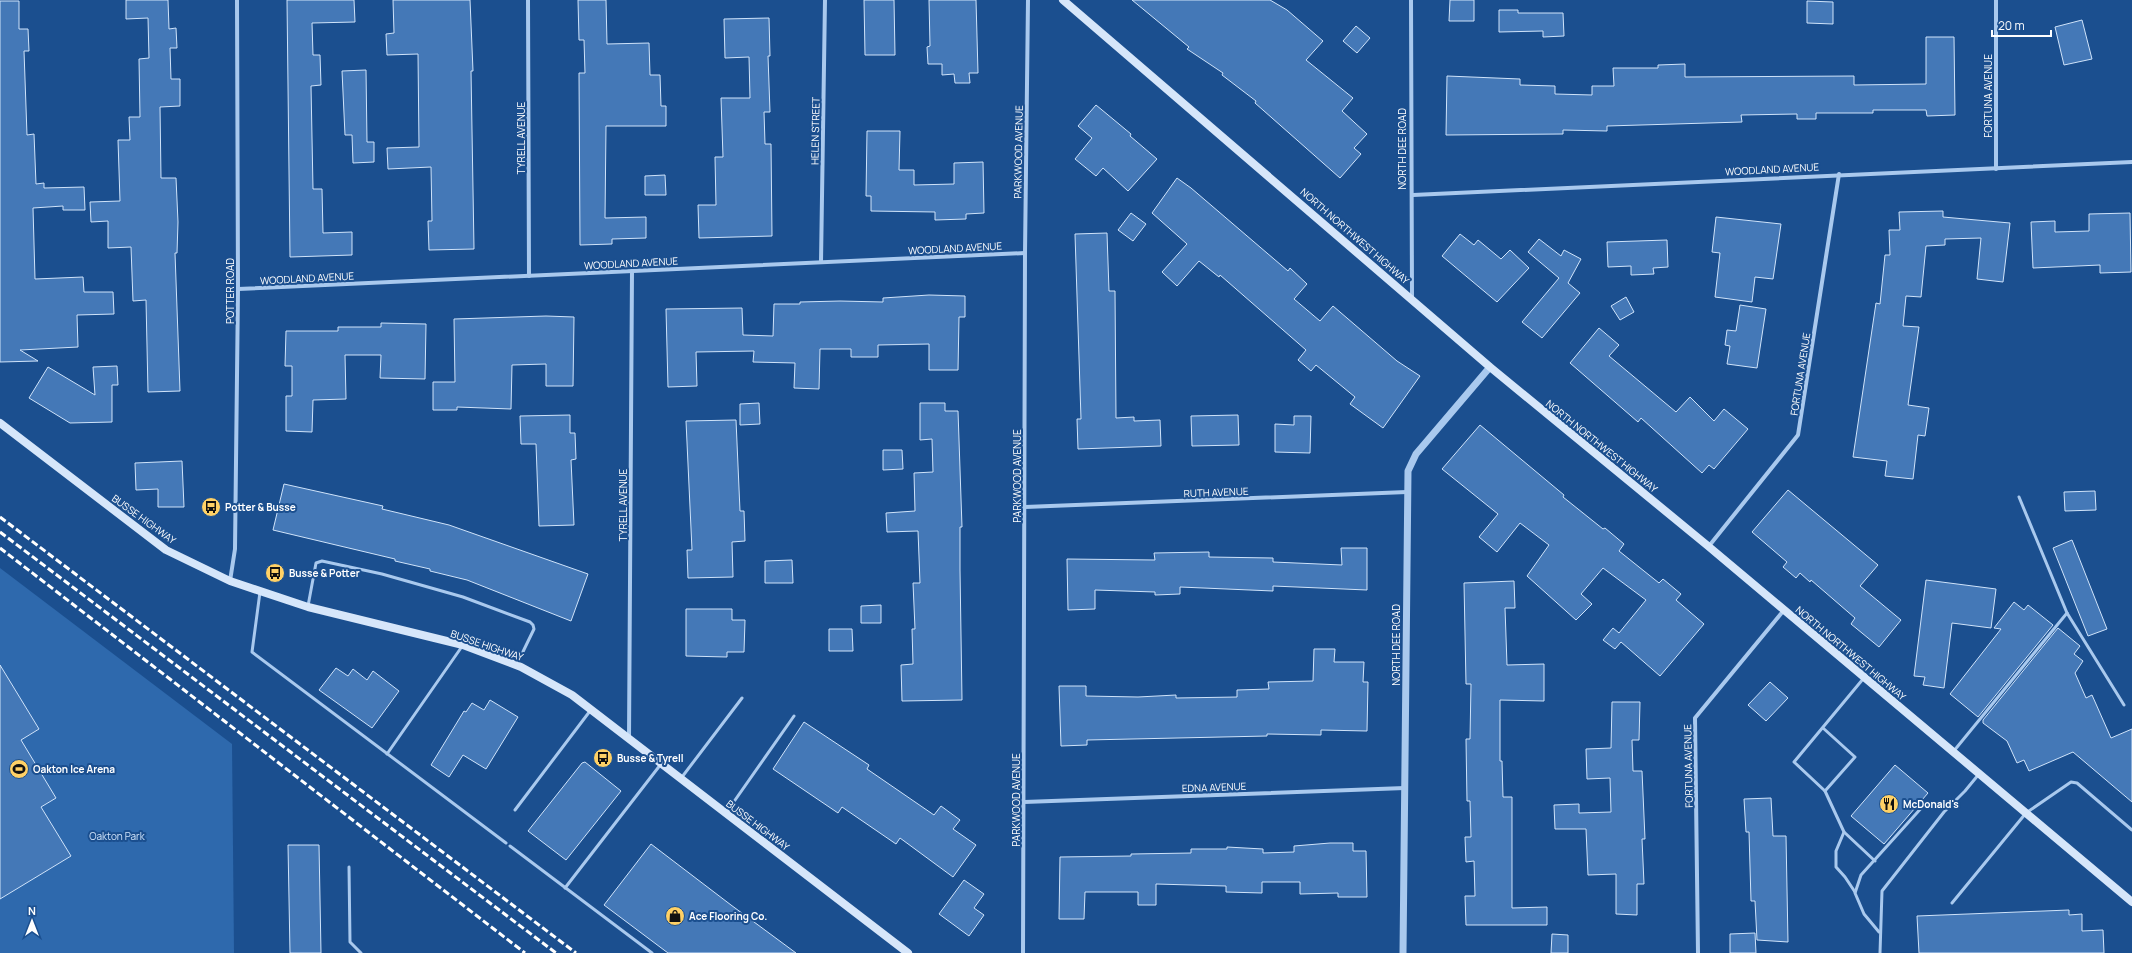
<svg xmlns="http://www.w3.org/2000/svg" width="2132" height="953" font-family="Manrope,sans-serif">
  <rect width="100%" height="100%" fill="#1b4f8f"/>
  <polygon fill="#2e69ad" points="0,568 232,744 234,953 0,953"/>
  <g fill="#4478b7" stroke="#cfe3fa">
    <polygon points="126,0 168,0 169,29 176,28 177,48 170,48 171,79 180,79 180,106 160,107 161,178 176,178 178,222 177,253 175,253 180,391 148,392 146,300 133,301 131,247 108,248 108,221 91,222 90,202 120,201 118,140 130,140 129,117 140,117 139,59 149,58 148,18 126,19"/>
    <polygon points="287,0 354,0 355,22 312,23 313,55 320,55 321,85 311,86 313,189 322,189 323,233 352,232 352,255 290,257"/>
    <polygon points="393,0 470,0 473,71 471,71 474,249 429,250 428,221 432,221 431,167 388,169 387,148 419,147 418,54 387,55 386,34 394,33"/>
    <polygon points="578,0 606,0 607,44 649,43 650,75 660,75 661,106 666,106 666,126 606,126 605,218 646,217 646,238 612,239 612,244 580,245 579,73 585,73 584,40 579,40"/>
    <polygon points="864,0 894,0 895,55 865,55"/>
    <polygon points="929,0 976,0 978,73 969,73 970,83 955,83 954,74 942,75 942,64 928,64 927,47 930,46"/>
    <polygon points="1132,0 1270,0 1287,10 1323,41 1306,60 1353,98 1342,111 1367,134 1354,148 1361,154 1340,178 1255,103 1256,101 1222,75 1223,73 1187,49 1189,47"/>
    <polygon points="1450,0 1474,0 1474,21 1449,21"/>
    <polygon points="0,1 19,1 19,29 28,29 29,51 24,51 27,135 34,134 36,184 44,183 44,188 84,187 85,210 63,210 63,206 33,208 35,279 83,277 84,292 113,292 114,314 77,315 78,347 20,350 38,361 0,362"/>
    <polygon points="1807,1 1833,2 1833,24 1807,23"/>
    <polygon points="1499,10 1518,10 1518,13 1563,13 1564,36 1543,37 1543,31 1499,32"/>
    <polygon points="769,18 770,56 768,56 770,112 764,112 765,144 771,144 772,236 699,238 698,205 716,205 715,157 723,157 721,98 750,98 749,57 725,58 724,19"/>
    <polygon points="2082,20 2092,59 2064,65 2055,27"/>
    <polygon points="1356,26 1370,38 1357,53 1343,41"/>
    <polygon points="1926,37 1954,37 1955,115 1927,116 1926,110 1873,110 1873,113 1816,113 1816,119 1797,119 1797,114 1741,115 1742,122 1607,126 1607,131 1563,130 1563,134 1446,135 1447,76 1520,79 1520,85 1555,86 1555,94 1592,95 1592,86 1614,86 1613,68 1658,68 1658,65 1685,64 1685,77 1854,76 1854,85 1926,84"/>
    <polygon points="366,70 367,142 374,142 374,162 353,163 352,135 345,135 342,71"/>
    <polygon points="1096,105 1131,134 1130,136 1157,159 1128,191 1103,168 1096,176 1075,159 1092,138 1078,126"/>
    <polygon points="867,131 900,131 899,170 914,170 914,185 954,184 954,163 983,162 984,213 966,214 966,219 935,220 935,212 871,211 871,196 866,196"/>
    <polygon points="665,175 666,195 645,195 645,176"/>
    <polygon points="1177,178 1191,188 1288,271 1290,268 1307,284 1294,299 1320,321 1333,306 1397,361 1420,376 1383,428 1350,404 1355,397 1316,365 1311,371 1298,360 1306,350 1220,275 1219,277 1199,261 1177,286 1162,272 1187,244 1152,213"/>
    <polygon points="1943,211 1943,217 2010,223 2003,282 1977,279 1981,238 1945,239 1945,245 1926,246 1921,297 1906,296 1903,326 1919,327 1908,405 1929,408 1925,436 1918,435 1913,479 1885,476 1887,461 1853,457 1876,303 1880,304 1885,255 1890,255 1889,230 1900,230 1899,212"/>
    <polygon points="1131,213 1146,224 1133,241 1118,230"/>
    <polygon points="2130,213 2131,272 2100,273 2100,265 2033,268 2031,222 2055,221 2055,232 2089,231 2089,214"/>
    <polygon points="1716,217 1781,224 1773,279 1755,277 1752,302 1715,297 1720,253 1712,252"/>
    <polygon points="1107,233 1109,291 1115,291 1116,418 1134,417 1134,421 1160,420 1161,446 1078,449 1077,419 1081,419 1075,234"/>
    <polygon points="1460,234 1474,245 1478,240 1501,259 1510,250 1529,268 1497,302 1442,256"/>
    <polygon points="1539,239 1561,256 1564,250 1581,259 1568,283 1580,293 1542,338 1522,322 1559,278 1528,252"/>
    <polygon points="1667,240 1668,267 1653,268 1654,274 1631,275 1631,266 1608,267 1607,242"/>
    <polygon points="929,295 965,296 965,317 959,317 958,370 929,370 929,344 878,345 878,357 851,357 851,349 820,349 819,389 794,388 795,363 753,362 754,351 696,352 697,386 668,387 666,309 742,308 743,335 773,336 774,304 800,304 800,302 840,301 883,302 883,298"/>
    <polygon points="1626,297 1634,312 1620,320 1611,306"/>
    <polygon points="1740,305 1766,309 1757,368 1727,364 1730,346 1725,345 1727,330 1736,331"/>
    <polygon points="546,316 574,317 573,386 546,386 546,364 512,365 511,409 457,407 457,410 433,410 433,382 455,382 454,319"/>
    <polygon points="381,323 426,324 425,379 380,378 381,355 345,355 346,399 313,400 312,432 286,431 286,396 292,396 292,366 285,366 286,331 338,331 338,327 381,327"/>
    <polygon points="1599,328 1619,345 1609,356 1676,412 1690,397 1714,421 1724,409 1748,429 1714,469 1709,465 1702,473 1641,418 1638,422 1570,363"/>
    <polygon points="117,366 118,385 112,385 112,422 70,423 29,398 48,367 95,395 93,367"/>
    <polygon points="759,403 760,424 740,425 740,404"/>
    <polygon points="920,403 945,403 945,411 958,411 962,527 960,527 960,570 962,700 902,701 901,665 913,664 912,629 915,629 913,583 920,583 918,531 887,532 886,513 915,511 914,473 933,472 932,439 920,440"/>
    <polygon points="570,415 570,433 575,433 576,459 571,460 574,525 539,526 536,444 521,444 520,416"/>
    <polygon points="1238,415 1239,445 1192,446 1191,416"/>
    <polygon points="1294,416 1311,416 1310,453 1275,452 1275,424 1294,425"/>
    <polygon points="736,420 740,511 744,511 745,541 732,542 733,577 688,578 687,550 692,550 686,421"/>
    <polygon points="1480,425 1564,495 1563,497 1603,529 1605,528 1624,544 1619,551 1659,583 1663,579 1681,594 1676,600 1704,624 1660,676 1621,642 1615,649 1603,640 1613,628 1619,633 1646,600 1603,568 1581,594 1592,604 1576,620 1527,576 1549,545 1520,523 1497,552 1479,537 1498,514 1442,469"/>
    <polygon points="883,450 902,450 903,469 883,470"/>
    <polygon points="182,461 184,507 158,507 158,489 136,490 135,463"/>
    <polygon points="284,484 383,506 382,509 449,525 588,574 571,621 467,580 430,571 430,569 395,561 395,559 273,530"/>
    <polygon points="1788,490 1878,565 1860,586 1901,620 1879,647 1851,624 1855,618 1811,580 1810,582 1800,573 1796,578 1783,567 1787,562 1752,532"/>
    <polygon points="2095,491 2096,510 2065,511 2064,492"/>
    <polygon points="2072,540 2107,629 2088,636 2053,548"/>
    <polygon points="1341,548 1367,548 1367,590 1273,586 1273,591 1180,587 1180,594 1155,595 1155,592 1095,590 1095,609 1068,610 1067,559 1155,560 1154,553 1209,552 1209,557 1273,558 1273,562 1342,565"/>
    <polygon points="792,560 793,583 765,583 765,561"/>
    <polygon points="1926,580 1996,589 1991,628 1952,623 1944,688 1923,685 1925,677 1914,676"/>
    <polygon points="1514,581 1515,608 1505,608 1507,665 1544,664 1544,701 1500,700 1500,761 1502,761 1503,797 1512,797 1512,908 1547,907 1547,925 1466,925 1465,896 1475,896 1474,861 1466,862 1465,837 1471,837 1470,801 1467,801 1466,739 1470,739 1471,684 1466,684 1464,583"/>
    <polygon points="2014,602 2024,610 2028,605 2053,625 1978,717 1950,694 2001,629 1994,628"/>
    <polygon points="881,605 881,623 861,623 861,606"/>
    <polygon points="686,609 732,609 732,620 745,620 744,652 727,652 727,657 686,656"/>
    <polygon points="2058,628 2080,646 2074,654 2083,661 2075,673 2086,698 2092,695 2111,738 2132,729 2132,802 2073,752 2029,771 2024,760 2017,763 2007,741 1983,723 1983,720"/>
    <polygon points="829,629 852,629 853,651 829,651"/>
    <polygon points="1314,649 1335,649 1334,662 1364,662 1363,682 1368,682 1367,731 1321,730 1321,735 1267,734 1267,736 1087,740 1087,745 1061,746 1059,686 1086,686 1086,696 1138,697 1176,695 1176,698 1237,697 1237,690 1269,689 1268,682 1313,681"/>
    <polygon points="0,665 39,729 21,740 56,798 41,807 71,856 0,899"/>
    <polygon points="336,668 348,676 353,669 367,680 373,671 399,691 372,728 319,690"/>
    <polygon points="1770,682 1788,698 1766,721 1748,705"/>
    <polygon points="490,700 518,717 486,769 463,755 449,777 431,765 464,711 466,712 472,703 484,710"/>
    <polygon points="1612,702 1640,702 1639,740 1632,740 1633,771 1642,771 1645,839 1642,839 1644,884 1637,884 1637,915 1616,914 1616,874 1588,875 1586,829 1555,829 1554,805 1579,804 1579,813 1611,812 1610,778 1587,779 1586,749 1611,748"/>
    <polygon points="804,722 869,765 867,769 934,815 941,806 960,820 953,829 976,845 953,877 900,838 896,844 842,807 838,813 773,769"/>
    <polygon points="585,762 621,791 566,860 528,831 582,763"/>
    <polygon points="1895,765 1928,793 1884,844 1851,816"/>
    <polygon points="1771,798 1773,836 1786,836 1788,942 1757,940 1755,901 1751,901 1749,832 1746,832 1744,799"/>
    <polygon points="1330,843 1353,843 1353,851 1366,851 1367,897 1338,897 1338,893 1300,894 1300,882 1262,882 1262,893 1226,892 1226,886 1156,884 1156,905 1138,905 1138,892 1085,892 1084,919 1059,919 1060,857 1131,856 1131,854 1191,853 1191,849 1227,849 1227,847 1263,849 1263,853 1294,852 1294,846"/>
    <polygon points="651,844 731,905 796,953 668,953 604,905"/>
    <polygon points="288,845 319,845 321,953 290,953"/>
    <polygon points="964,880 984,894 974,908 984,915 969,936 939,914"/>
    <polygon points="2069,910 2069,915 2082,914 2082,931 2103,930 2104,953 1919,953 1917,916"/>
    <polygon points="1755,933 1756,953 1730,953 1730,934"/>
    <polygon points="1552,934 1568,935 1568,953 1551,953"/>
  </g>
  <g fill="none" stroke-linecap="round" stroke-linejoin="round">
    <g stroke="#a9c9ee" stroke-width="3">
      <polyline points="2019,497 2067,613 2124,705"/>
      <polyline points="260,592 252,652 506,843"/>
      <polyline points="308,606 316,563 322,561 382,574 463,597 530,622 533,625 534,629 517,664"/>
      <polyline points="1863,679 1794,762 1825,791 1844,832 1875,861"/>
      <polyline points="1823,728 1855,757 1825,791"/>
      <polyline points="1953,752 2067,613"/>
      <polyline points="387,754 463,645"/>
      <polyline points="682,777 742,698"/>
      <polyline points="515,810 590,711"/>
      <polyline points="726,813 794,716"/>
      <polyline points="1844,832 1836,851 1836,867 1845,877 1855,892"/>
      <polyline points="510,846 652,953"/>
      <polyline points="349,867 350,942 361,953"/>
      <polyline points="565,888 661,764"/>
      <polyline points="1952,903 2026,813 2071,782 2077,783 2132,830"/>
      <polyline points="1879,932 1864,914 1855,893 1861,875 1924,805 1950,806"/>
      <polyline points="1880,953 1882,891 1944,812 1965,791 1979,774"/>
    </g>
    <g stroke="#a9c9ee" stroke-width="4">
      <polyline points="528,0 529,276"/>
      <polyline points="1411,0 1412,298"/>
      <polyline points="1996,0 1996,169"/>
      <polyline points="1413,195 2132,162"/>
      <polyline points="821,262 825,0"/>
      <polyline points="238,289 1025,253"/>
      <polyline points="1025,507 1407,492"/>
      <polyline points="1709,546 1798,435 1839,174"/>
      <polyline points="230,581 235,549 238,289 237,0"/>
      <polyline points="629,738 632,271"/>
      <polyline points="1024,802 1405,788"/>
      <polyline points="1023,953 1025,253 1028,0"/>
      <polyline points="1698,953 1695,718 1784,610"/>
    </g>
    <polyline stroke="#a9c9ee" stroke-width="7" points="1403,953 1408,471 1416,454 1490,367"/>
    <g stroke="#d6e6fa" stroke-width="8">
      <polyline points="1063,0 1490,367 1708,546 2132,902"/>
      <polyline points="0,423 166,550 230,581 308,607 463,645 521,667 572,695 908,953"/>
    </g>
    <g stroke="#fff" stroke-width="3" stroke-dasharray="7 3" stroke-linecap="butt">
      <polyline points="0,517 576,953"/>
      <polyline points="0,532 556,953"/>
      <polyline points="0,548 525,953"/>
    </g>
  </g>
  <defs>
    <g id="bus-disc" transform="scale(1)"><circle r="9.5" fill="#ffd166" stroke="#1b4f8f"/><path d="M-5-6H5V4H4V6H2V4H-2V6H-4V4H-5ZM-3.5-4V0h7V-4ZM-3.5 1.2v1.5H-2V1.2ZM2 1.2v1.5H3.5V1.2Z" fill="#111"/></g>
    <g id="stadium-disc" transform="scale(1)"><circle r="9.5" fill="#ffd166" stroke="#1b4f8f"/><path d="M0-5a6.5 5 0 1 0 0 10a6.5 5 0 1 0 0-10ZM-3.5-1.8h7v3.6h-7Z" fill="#111"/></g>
    <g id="restaurant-disc" transform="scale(1)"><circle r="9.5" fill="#ffd166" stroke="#1b4f8f"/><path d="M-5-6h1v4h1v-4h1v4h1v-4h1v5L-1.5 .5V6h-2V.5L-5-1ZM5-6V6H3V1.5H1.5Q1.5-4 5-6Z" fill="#111"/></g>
    <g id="shop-disc" transform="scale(1)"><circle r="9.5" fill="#ffd166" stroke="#1b4f8f"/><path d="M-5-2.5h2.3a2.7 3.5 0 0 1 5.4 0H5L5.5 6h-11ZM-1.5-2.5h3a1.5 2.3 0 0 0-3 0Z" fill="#111"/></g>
  </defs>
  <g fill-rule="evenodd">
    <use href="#bus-disc" x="211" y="507"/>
    <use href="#bus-disc" x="275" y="573"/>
    <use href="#bus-disc" x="603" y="758"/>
    <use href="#stadium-disc" x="19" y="769"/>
    <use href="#restaurant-disc" x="1889" y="804"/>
    <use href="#shop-disc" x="675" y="916"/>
  </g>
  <g text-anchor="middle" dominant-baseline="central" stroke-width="4" stroke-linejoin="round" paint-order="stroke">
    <g font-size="10" fill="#fff" stroke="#1b4f8f">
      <text transform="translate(1988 96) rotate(-90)">FORTUNA AVENUE</text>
      <text transform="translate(815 131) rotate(-89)">HELEN STREET</text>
      <text transform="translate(521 138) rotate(-90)">TYRELL AVENUE</text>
      <text transform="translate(1402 149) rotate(-90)">NORTH DEE ROAD</text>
      <text transform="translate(1018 152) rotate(-89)">PARKWOOD AVENUE</text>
      <text transform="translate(1772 169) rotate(-3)">WOODLAND AVENUE</text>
      <text transform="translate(1355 236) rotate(41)">NORTH NORTHWEST HIGHWAY</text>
      <text transform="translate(955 248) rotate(-3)">WOODLAND AVENUE</text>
      <text transform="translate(631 263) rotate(-3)">WOODLAND AVENUE</text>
      <text transform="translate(307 278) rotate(-3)">WOODLAND AVENUE</text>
      <text transform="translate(230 291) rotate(-90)">POTTER ROAD</text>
      <text transform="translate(1800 374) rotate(-81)">FORTUNA AVENUE</text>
      <text transform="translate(1602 446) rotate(39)">NORTH NORTHWEST HIGHWAY</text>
      <text transform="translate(1017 476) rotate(-90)">PARKWOOD AVENUE</text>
      <text transform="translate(1216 492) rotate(-2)">RUTH AVENUE</text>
      <text transform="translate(623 505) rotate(-90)">TYRELL AVENUE</text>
      <text transform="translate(144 519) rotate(36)">BUSSE HIGHWAY</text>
      <text transform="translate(487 645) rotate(19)">BUSSE HIGHWAY</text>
      <text transform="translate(1396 645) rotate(-90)">NORTH DEE ROAD</text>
      <text transform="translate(1851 653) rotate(40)">NORTH NORTHWEST HIGHWAY</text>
      <text transform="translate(1688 766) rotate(-91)">FORTUNA AVENUE</text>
      <text transform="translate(1214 787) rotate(-2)">EDNA AVENUE</text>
      <text transform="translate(1016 800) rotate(-90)">PARKWOOD AVENUE</text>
      <text transform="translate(758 825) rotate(37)">BUSSE HIGHWAY</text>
    </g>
    <g font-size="10" font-weight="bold" fill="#fff" stroke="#1b4f8f" text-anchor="start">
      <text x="225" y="507">Potter &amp; Busse</text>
      <text x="289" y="573">Busse &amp; Potter</text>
      <text x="617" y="758">Busse &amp; Tyrell</text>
      <text x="33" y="769">Oakton Ice Arena</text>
      <text x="1903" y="804">McDonald's</text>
      <text x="689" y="916">Ace Flooring Co.</text>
    </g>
    <g font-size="10" fill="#cfe3fa" stroke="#1b4f8f">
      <text x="117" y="836">Oakton Park</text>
    </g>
  </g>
  <g transform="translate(32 921)" stroke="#1b4f8f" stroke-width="3" paint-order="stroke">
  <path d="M0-3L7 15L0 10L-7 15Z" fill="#ffffff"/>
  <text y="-6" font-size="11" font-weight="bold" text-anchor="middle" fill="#ffffff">N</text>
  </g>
  <path d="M1992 30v6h59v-6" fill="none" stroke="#ffffff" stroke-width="2"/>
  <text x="1998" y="30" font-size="12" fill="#ffffff" stroke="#1b4f8f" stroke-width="3" paint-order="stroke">20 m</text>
</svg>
